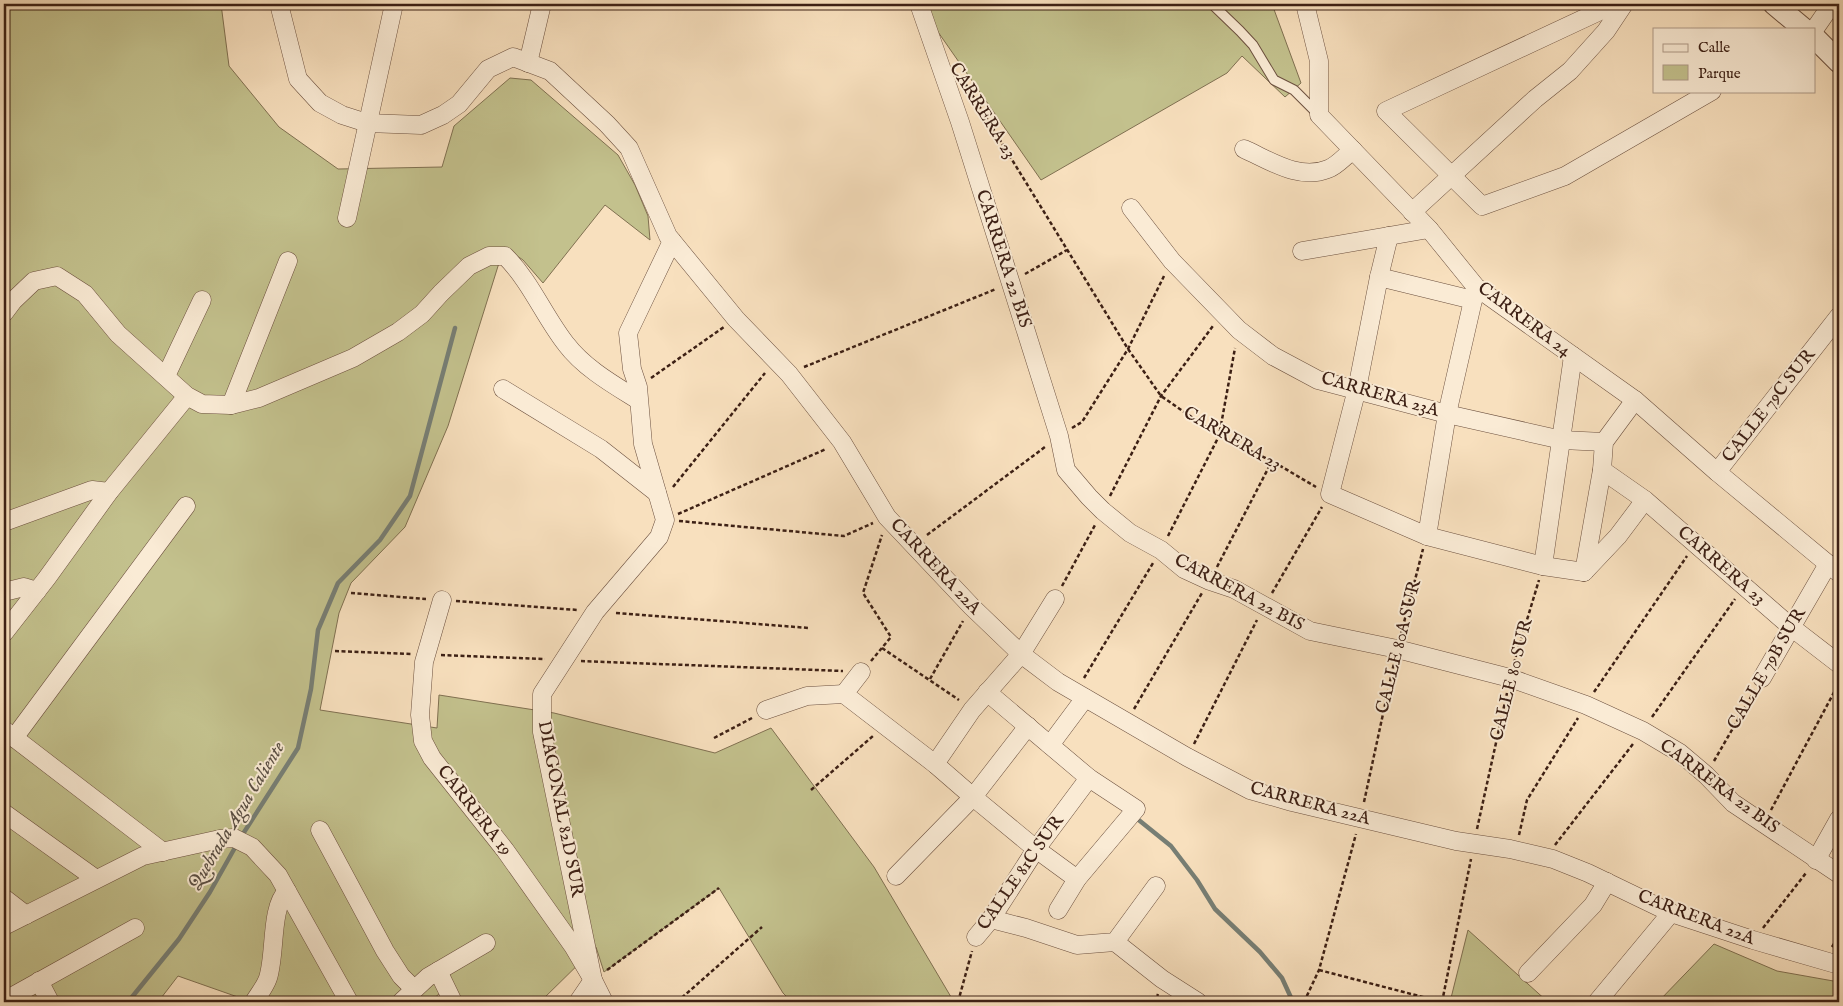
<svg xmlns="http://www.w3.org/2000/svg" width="1843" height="1006" font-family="'IM FELL English',serif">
  <rect width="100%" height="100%" fill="#f8e0be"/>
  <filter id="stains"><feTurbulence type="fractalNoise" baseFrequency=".004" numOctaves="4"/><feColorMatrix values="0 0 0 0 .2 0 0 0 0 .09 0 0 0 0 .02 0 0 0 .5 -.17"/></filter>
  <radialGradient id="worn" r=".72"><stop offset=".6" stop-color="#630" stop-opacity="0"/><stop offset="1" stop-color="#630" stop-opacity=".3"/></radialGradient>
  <g fill="#c3c18d" stroke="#807051">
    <polygon points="4,4 221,4 229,66 279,127 338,169 442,167 454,126 510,78 531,80 618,155 635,185 648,216 650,240 605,205 543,283 523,260 504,247 448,426 405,527 351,583 339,613 320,710 437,728 439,695 554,713 715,753 771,728 874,867 954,1002 792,1002 783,993 719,888 604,972 596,947 540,1002 462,1002 451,983 430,1002 252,1002 178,976 158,1002 4,1002"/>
    <polygon points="923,4 1272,4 1301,83 1285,97 1242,56 1227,73 1041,180 929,19"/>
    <polygon points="1468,930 1548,1002 1450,1002"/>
    <polygon points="1714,944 1777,971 1839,982 1839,1002 1658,1002"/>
  </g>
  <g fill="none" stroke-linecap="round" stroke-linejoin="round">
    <g stroke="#777e74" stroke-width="4.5">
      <polyline points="1135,817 1171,846 1197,880 1215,909 1260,952 1282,978 1293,1002"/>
      <polyline points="241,837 298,748 311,689 318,630 338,583 380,540 410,496 455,328"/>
      <polyline points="128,1002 179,939 210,892 237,844"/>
    </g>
    <g stroke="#6c503f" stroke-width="11">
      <polyline id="service" points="1212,4 1240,31 1253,45 1274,80 1294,90 1317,113"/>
    </g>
    <g stroke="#6c503f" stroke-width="19">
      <g id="minor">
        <polyline points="279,4 298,79 320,103 342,115 367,123 421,125 443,115 459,104 488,69 513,57 550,71 607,124 629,148 668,236 736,319 789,374 842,442 887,517 972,607 1021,654 1058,682 1187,757 1250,790 1292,802 1456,841 1510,849 1553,859 1588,873 1671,913 1753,940 1839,965"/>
        <polyline points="919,4 960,122 1059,436 1066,470 1089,497 1103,511 1130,533 1161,550 1184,569 1210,581 1234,589 1310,631 1397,649 1510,678 1586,705 1643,731 1680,753 1706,775 1733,803 1839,874"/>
        <polyline points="1305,4 1319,61 1319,115 1429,229 1476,287 1635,400 1717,472 1839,573"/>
        <polyline points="1615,4 1386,111 1482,206 1565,176 1712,91"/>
        <polyline points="1814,30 1832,4"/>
        <polyline points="528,63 542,4"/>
        <path d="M1244,149c25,11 55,32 84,20 9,-3 17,-13 25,-19"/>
        <polyline points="1131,208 1172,261 1239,330 1273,356 1318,380 1447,414 1562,440 1604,442"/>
        <polyline points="1412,212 1535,99 1570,71 1606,31 1624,4"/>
        <polyline points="347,218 394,4"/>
        <polyline points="1389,236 1379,277 1357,389 1330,494 1427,536 1543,566 1584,572"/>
        <polyline points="1302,251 1429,229"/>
        <polyline points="1379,277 1473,300"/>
        <path d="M4,313l9,-12 21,-20 23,-5 28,18 33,40 69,62 15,8 29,1 28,-7 94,-40 45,-26 24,-18 19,-21 28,-27 20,-10h16c26,26 39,60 61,88 18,24 48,41 72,56"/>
        <polyline points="166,376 202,300"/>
        <polyline points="503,389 601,449 657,493"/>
        <polyline points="231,405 288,261"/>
        <polyline points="1602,470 1645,500 1791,627 1839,664"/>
        <polyline points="1717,472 1839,316"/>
        <polyline points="4,522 92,490 109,492"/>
        <polyline points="1427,536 1447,414 1476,287"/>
        <polyline points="1543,566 1573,356"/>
        <polyline points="1584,572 1602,470 1604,442 1635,400"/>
        <polyline points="1584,572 1618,536 1645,500"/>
        <polyline points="4,592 24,587 37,591"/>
        <polyline points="442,600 424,662 420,715 423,741 432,758 505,850 573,946 593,980 604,1002"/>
        <polyline points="4,633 47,578 109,492 187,396"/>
        <polyline points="861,672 844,694 935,764 973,797 1036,849 1077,879"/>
        <polyline points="1762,678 1828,564"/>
        <polyline points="987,692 1089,778 1136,809 1077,879 1058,910"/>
        <polyline points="766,710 807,696 844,694"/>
        <polyline points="4,730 163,852"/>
        <polyline points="14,738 186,506"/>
        <polyline points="1050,745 1085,698"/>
        <polyline points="935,764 972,710 1021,654 1055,599"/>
        <polyline points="4,813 96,879"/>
        <polyline points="320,830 385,951 401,976 414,989"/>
        <polyline points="1816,860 1839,819"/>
        <polyline points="896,876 973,797 1028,726"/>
        <polyline points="4,898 26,915"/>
        <polyline points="991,919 1026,928 1077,945 1115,942 1156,886"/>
        <polyline points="4,926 143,856 220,839 234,838 252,847 278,875 349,1002"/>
        <polyline points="976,937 991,919 1036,849 1089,778"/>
        <polyline points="1115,942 1162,979 1198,1002"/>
        <polyline points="438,971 453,1002"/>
        <polyline points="1528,973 1593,905 1607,882"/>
        <polyline points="39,981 50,1002"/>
        <polyline points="4,1001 135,928"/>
        <path d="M254,1002c4,-7 11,-15 14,-24 8,-25 2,-70 19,-87"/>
        <polyline points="401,1002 428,977 486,943"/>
        <polyline points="578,1002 593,980 542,732 542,694 595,612 659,537 665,520 643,444 638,387 632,369 628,333 672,241"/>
        <polyline points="1597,1002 1671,913"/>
      </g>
    </g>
    <g stroke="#6c503f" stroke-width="23">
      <g id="tertiary">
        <polyline points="1774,4 1804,29"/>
        <polyline points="1814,37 1839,62"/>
      </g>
    </g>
    <g stroke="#3d2015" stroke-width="2.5" stroke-dasharray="4 2.5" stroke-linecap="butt">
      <polyline points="965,83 1128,349 1161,396 1219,436 1272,461 1316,487"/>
      <polyline points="1025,274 1067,250"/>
      <polyline points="804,367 996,289"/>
      <polyline points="651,378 724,327"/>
      <polyline points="1072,428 1082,422 1128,349 1164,276"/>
      <polyline points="673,487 765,373"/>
      <polyline points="1110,496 1161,396 1213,326"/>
      <polyline points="678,514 826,449"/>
      <polyline points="679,521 844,536 873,523"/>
      <polyline points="927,535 1045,447"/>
      <polyline points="1168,536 1219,436 1235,348"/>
      <polyline points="1217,567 1272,461"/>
      <polyline points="1062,586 1095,525"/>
      <polyline points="351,593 426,599"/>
      <polyline points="1272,593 1322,507"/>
      <polyline points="456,601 578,610"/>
      <polyline points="616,613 809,628"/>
      <polyline points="1401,634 1423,549"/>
      <polyline points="882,648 959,700"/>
      <polyline points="335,651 411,654"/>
      <polyline points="441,655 545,659"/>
      <polyline points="581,661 843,671"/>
      <polyline points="871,661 891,637 863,593 882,535"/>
      <polyline points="1514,663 1539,580"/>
      <polyline points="1084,678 1153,563"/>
      <polyline points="930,679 963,621"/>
      <polyline points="1594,692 1687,556"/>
      <polyline points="1134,709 1202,593"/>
      <polyline points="1652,717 1735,599"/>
      <polyline points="714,738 752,718"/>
      <polyline points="1194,744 1257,620"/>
      <polyline points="1714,761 1755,690"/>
      <polyline points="811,790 873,736"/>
      <polyline points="1364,802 1394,663"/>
      <polyline points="1771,810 1839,683"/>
      <polyline points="1477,829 1507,693"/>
      <polyline points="1519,835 1527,800 1578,718"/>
      <polyline points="1555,845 1633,744"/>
      <polyline points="1763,928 1806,873"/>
      <polyline points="1832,947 1839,935"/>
      <polyline points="607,970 719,888"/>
      <polyline points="1319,970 1442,1002"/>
      <polyline points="677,1002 762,927"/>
      <polyline points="958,1002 972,951"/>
      <polyline points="1155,1002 1158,994"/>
      <polyline points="1304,1002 1319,970 1356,834"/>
      <polyline points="1442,1002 1471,859"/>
    </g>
    <use href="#service" stroke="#faebd5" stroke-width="9"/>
    <use href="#minor" stroke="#faebd5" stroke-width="18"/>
    <use href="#tertiary" stroke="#faebd5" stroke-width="21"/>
  </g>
  <g text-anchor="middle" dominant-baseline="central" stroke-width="4" stroke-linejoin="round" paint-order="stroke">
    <g font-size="18" fill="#3d2015" stroke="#faebd5">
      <text transform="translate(982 111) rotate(58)">CARRERA 23</text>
      <text transform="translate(1003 259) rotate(72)">CARRERA 22 BIS</text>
      <text transform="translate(1524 320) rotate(37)">CARRERA 24</text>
      <text transform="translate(1380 395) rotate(16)">CARRERA 23A</text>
      <text transform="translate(1769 406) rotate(-52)">CALLE 79C SUR</text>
      <text transform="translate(1232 439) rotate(30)">CARRERA 23</text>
      <text transform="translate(1721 566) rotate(41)">CARRERA 23</text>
      <text transform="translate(935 567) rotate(47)">CARRERA 22A</text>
      <text transform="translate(1239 593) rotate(28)">CARRERA 22 BIS</text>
      <text transform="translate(1399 647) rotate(-76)">CALLE 80A SUR</text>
      <text transform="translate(1767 669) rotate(-60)">CALLE 79B SUR</text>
      <text transform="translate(1512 680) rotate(-76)">CALLE 80 SUR</text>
      <text transform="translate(1719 787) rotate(37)">CARRERA 22 BIS</text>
      <text transform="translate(1310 804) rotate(15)">CARRERA 22A</text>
      <text transform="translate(560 809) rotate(79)">DIAGONAL 82D SUR</text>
      <text transform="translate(474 811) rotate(52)">CARRERA 19</text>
      <text transform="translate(1021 873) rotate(-55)">CALLE 81C SUR</text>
      <text transform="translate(1696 918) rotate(21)">CARRERA 22A</text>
    </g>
    <g font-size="19" font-style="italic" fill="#5a4f44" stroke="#faebd5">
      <text transform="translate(237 816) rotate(-59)">Quebrada Agua Caliente</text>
    </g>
  </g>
  <rect width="1843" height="1006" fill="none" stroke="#f8e0be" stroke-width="20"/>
  <rect x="5" y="5" width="1833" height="996" fill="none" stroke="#3d2015" stroke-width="2.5"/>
  <rect x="10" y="10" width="1823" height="986" fill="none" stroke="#3d2015"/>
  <rect x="1653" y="28" width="162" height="65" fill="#faebd5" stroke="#ae9a88"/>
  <rect x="1663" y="44" width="25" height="8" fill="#faebd5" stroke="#ae9a88"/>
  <text x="1698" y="52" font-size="15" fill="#3d2015">Calle</text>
  <rect x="1663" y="65" width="25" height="15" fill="#c3c18d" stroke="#ae9a88"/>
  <text x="1698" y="78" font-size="15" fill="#3d2015">Parque</text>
  <rect width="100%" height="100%" filter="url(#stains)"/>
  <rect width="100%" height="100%" fill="url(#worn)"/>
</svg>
